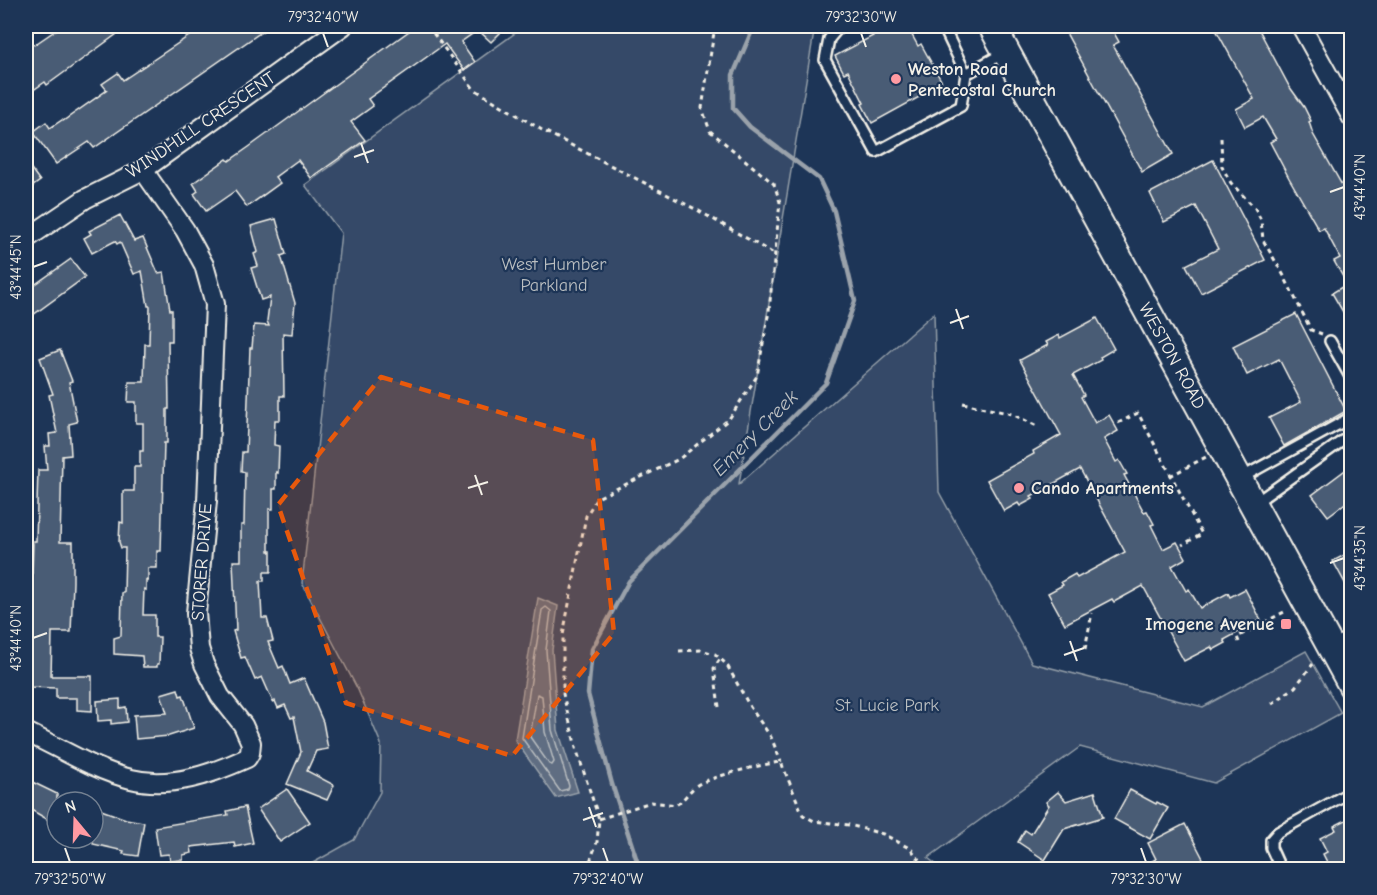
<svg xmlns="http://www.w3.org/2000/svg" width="1377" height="895" font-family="'Comic Neue',sans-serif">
  <rect width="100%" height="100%" fill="#1d3557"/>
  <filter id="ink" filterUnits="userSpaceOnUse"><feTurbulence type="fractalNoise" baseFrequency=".0167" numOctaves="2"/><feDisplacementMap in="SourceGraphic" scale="12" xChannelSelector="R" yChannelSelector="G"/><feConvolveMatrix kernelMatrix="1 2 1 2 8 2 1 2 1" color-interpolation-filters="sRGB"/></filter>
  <g filter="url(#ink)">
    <polygon fill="#354a67" stroke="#949ea8" stroke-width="1.5" points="525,26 815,26 739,484 934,313 939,492 1032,663 1203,707 1306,651 1341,713 1214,783 1080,747 928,858 942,869 302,869 354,840 380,792 381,744 358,690 302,583 341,233 305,185"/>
    <polygon fill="#5e6d82" stroke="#9aa2ab" stroke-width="1.5" points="538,598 558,606 552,650 558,730 578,792 556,798 515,740"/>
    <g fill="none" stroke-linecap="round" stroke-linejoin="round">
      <g stroke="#b8bcbf" stroke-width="1.5">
        <polygon points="546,607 551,611 546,650 552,730 569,786 568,789 560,791 522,738 542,610"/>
        <polygon points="537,694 542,696 545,732 554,762 552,765 549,764 530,737"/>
      </g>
      <polyline stroke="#9aa2ab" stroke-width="4.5" points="640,870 612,784 588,694 592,649 629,581 826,383 855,301 834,211 819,179 750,127 733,108 733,75 754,26"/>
    </g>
    <g fill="#485b74" stroke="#f4f1e8" stroke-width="1.5">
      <polygon points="62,26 128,26 47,85 45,82 26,95 26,33 34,45"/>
      <polygon points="204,26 270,26 94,148 89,142 56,164 33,132 46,122 50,128 62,120 63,121 107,90 102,84 118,73 123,80"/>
      <polygon points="416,26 507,26 491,42 478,30 461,42 475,62 464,70 445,44 368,99 373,106 351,122 365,140 311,178 298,160 275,177 280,183 247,207 235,191 206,211 194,194 198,191 193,183 227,159 229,161 249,147"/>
      <polygon points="881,26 907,26 918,46 921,44 943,84 872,123 862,104 864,103 848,71 844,73 835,56 873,36 871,31"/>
      <polygon points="1071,26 1110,26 1119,42 1113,45 1173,154 1142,172 1064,29"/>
      <polygon points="1214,26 1257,26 1289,86 1304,107 1311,121 1309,122 1313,134 1352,203 1352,307 1343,312 1332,293 1347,284 1334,261 1340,258 1324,228 1319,230 1289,178 1270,142 1276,139 1263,117 1245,127 1236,109 1254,99"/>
      <polygon points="1213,160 1265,260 1201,293 1186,265 1218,249 1196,206 1164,222 1150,193"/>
      <polygon points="26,162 40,181 26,191"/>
      <polygon points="120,215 134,241 143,238 158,273 164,272 170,310 172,310 172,341 168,341 169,409 167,409 167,443 164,443 161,551 157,551 157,568 148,568 148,581 146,580 146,590 144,589 143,615 155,615 155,637 160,637 159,664 157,664 157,667 143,667 142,656 114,654 114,638 121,636 122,593 124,593 125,548 121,548 119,542 120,522 123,523 123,491 134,491 134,467 140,467 140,451 143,451 143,423 136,423 136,402 128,402 129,382 144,382 145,344 149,344 150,306 148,306 142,271 134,274 120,242 117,244 115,241 92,253 84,238 91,234 89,231"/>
      <polygon points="276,219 286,254 281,256 295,303 292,334 283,333 284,396 280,396 280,420 275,420 274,445 279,446 278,473 276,472 276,489 273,489 273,509 269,509 269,551 271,551 271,572 264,572 264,581 260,581 262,618 267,618 273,641 268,642 279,668 283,666 290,684 304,678 323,722 328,749 316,751 307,771 334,785 327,800 287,784 301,752 294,717 291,718 285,705 278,708 275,701 273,702 262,677 255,680 245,657 241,658 233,631 236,630 233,561 241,561 241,525 244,525 245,472 241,471 242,452 246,452 250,348 252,348 254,325 269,326 267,321 270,297 261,300 251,268 258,266 254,254 258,252 251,226"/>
      <polygon points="71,259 85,277 26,320 26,291"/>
      <polygon points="1296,314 1346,411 1284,446 1269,418 1301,402 1279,359 1247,375 1233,346"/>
      <polygon points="1097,318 1114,349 1100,357 1101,360 1073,375 1084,395 1081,397 1095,423 1109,415 1118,431 1104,439 1116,462 1119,460 1127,474 1124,475 1144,512 1147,511 1154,524 1151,525 1163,549 1177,542 1186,558 1172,566 1186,591 1189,589 1200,608 1228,593 1230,597 1245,589 1261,620 1224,640 1226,643 1213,650 1211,647 1184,661 1143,586 1114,602 1112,599 1065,624 1048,593 1063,585 1061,582 1075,574 1077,578 1125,552 1080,469 1031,496 1033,499 1020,506 1018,503 1004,511 987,480 1034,454 1033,451 1061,435 1020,360 1048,345 1046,342 1059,335 1060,338"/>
      <polygon points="60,350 72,381 69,382 77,422 69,424 71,455 62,456 60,542 73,542 73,582 71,632 52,632 51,676 92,676 92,711 77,710 77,698 56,698 56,688 26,687 26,649 30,649 33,541 36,541 38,470 47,470 45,446 50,446 49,434 57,433 49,395 53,394 40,358"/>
      <polygon points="1352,465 1352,498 1328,516 1312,495"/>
      <polygon points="1352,551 1352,596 1333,561"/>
      <polygon points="178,689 180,696 183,695 194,728 169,736 136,739 134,715 167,713 161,694"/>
      <polygon points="120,699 120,708 126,707 127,722 111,724 111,720 98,721 97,701"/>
      <polygon points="26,779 57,794 57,825 26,807"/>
      <polygon points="287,789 310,822 280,842 258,809"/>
      <polygon points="1130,790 1156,804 1157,802 1168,808 1150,839 1114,819"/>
      <polygon points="1058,792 1066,801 1095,792 1103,817 1064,829 1045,860 1018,842 1025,830 1031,834 1049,805 1046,802"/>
      <polygon points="93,807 126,819 144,822 138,856 123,854 124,851 93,844"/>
      <polygon points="245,807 253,843 235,847 234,842 191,847 192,853 183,855 183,860 170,861 169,854 159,855 155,827 228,815 227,811"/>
      <polygon points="1352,817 1352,870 1331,870 1323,854 1327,852 1320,838 1336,830 1334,826"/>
      <polygon points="1185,824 1209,870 1157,870 1152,861 1156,859 1148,843"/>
    </g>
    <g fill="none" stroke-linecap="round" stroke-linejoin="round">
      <g stroke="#f4f1e8" stroke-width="14">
        <g id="lane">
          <polyline points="840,26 829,39 825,60 876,152 961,106 966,74 943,26"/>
          <polyline points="966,74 1004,53"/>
          <polyline points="1330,341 1352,380"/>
          <polyline points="1241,478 1348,419 1352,414"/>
          <polyline points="1255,503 1352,434"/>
          <polyline points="1281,870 1271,848 1271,840 1278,832 1352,791"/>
        </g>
      </g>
      <g stroke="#f4f1e8" stroke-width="22">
        <g id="street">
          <polyline points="1301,26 1352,118"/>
          <polyline points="26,239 85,199 143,170 343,26"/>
          <polyline points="1333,652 1352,639"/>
          <path d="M26,732c34,16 68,38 105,47 39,10 81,-5 116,-21l3,-5 1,-10 -8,-18 -23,-29 -16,-32 -5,-16 -3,-35 11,-112 8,-197 -11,-39 -19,-35 -42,-60"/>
        </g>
      </g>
      <g stroke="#f4f1e8" stroke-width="30">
        <polyline id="secondary" points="992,26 1352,686"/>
      </g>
      <g stroke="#f4f1e8" stroke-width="3" stroke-dasharray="4.5 4.5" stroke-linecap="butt">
        <polyline points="428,26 474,89 542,130 699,211 774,254"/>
        <polyline points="1221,138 1222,167 1231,183 1255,208 1261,220 1263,240 1284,276 1311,330 1322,334"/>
        <polyline points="963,403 1012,414 1039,427"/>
        <polyline points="1118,423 1138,413 1202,534 1182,545"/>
        <polyline points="1170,476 1206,457"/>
        <polyline points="1239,642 1237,637 1284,612"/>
        <polyline points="1085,649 1092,613"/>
        <polyline points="679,651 701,650 715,654 727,665 750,707 771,737 781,762"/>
        <polyline points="1272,704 1295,687 1313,664"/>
        <polyline points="719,707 714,668 720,659"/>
        <path d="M599,819l52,-17 25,3c8,-5 12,-13 20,-19 9,-8 71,-23 85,-24l22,53 11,6 35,4 34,9 28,15 16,21"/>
        <polyline points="587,870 597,842 599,819 576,748 563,694 563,635 586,516 597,498 679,459 729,419 757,376 769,311 780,202 774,184 710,131 702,108 715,26"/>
      </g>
      <use href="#lane" stroke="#1d3557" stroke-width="9"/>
      <use href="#street" stroke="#1d3557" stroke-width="18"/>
      <use href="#secondary" stroke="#1d3557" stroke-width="26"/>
    </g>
  </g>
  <path fill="#e8590c" fill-opacity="0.2" stroke="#e8590c" stroke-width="4.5" stroke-dasharray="12 8" stroke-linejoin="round" d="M381,377l212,63 21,193 -102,123 -166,-53 -68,-198z"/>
  <path fill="none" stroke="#f4f1e8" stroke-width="2" d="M323,33l5,14M861,33l5,14M361,143l7,20M354,157l20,-7M1330,192l14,-5M33,267l14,-5M956,309l7,20M950,323l19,-7M475,475l7,20M468,488l20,-6M1330,563l14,-5M33,638l14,-5M1070,641l7,20M1064,655l20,-7M589,807l7,20M583,820l20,-7M65,848l5,14M603,848l5,14M1141,848l5,14"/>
  <g fill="#ff9aa2" stroke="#1d3557" stroke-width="2">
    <circle cx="896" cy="79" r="6"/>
    <circle cx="1019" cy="488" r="6"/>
    <rect x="1280" y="618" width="12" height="12" rx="3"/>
  </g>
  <g text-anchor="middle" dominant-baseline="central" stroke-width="4.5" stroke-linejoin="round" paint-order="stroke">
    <g font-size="18" font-weight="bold" fill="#f4f1e8" stroke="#1d3557" text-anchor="start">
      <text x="908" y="69">Weston Road<tspan x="908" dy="21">Pentecostal Church</tspan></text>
      <text x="1031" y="488">Cando Apartments</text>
      <text x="1274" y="624" text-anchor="end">Imogene Avenue</text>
    </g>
    <g font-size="18" fill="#f4f1e8" stroke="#1d3557">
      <text transform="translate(201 125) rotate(-34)">WINDHILL CRESCENT</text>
      <text transform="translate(1172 356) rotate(61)">WESTON ROAD</text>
      <text transform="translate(202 562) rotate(-86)">STORER DRIVE</text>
    </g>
    <g font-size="18" fill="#bbbfc1" stroke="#1d3557">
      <text x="554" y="264">West Humber<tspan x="554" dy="21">Parkland</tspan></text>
      <text x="887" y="705">St. Lucie Park</text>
    </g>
    <g font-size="20" font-style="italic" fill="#c0c3c4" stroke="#1d3557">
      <text transform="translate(755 433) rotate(-45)">Emery Creek</text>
    </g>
  </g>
  <rect width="1377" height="895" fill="none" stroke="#1d3557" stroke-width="66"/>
  <g transform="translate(75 820) rotate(341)"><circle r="28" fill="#1d3557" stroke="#738091" stroke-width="1.5"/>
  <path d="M0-4.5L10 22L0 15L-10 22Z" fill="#ff9aa2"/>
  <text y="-9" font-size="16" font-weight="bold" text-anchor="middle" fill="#f4f1e8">N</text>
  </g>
  <rect x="33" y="33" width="1311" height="829" fill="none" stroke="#f4f1e8" stroke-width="2"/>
  <g font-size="15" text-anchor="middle" fill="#f4f1e8">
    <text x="323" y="22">79°32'40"W</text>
    <text x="861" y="22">79°32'30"W</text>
    <text transform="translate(1360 187) rotate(-90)" y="5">43°44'40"N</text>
    <text transform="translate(16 267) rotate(-90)" y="5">43°44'45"N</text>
    <text transform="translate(1360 558) rotate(-90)" y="5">43°44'35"N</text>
    <text transform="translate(16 638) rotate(-90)" y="5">43°44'40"N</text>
    <text x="70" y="884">79°32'50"W</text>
    <text x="608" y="884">79°32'40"W</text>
    <text x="1146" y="884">79°32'30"W</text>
  </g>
</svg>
